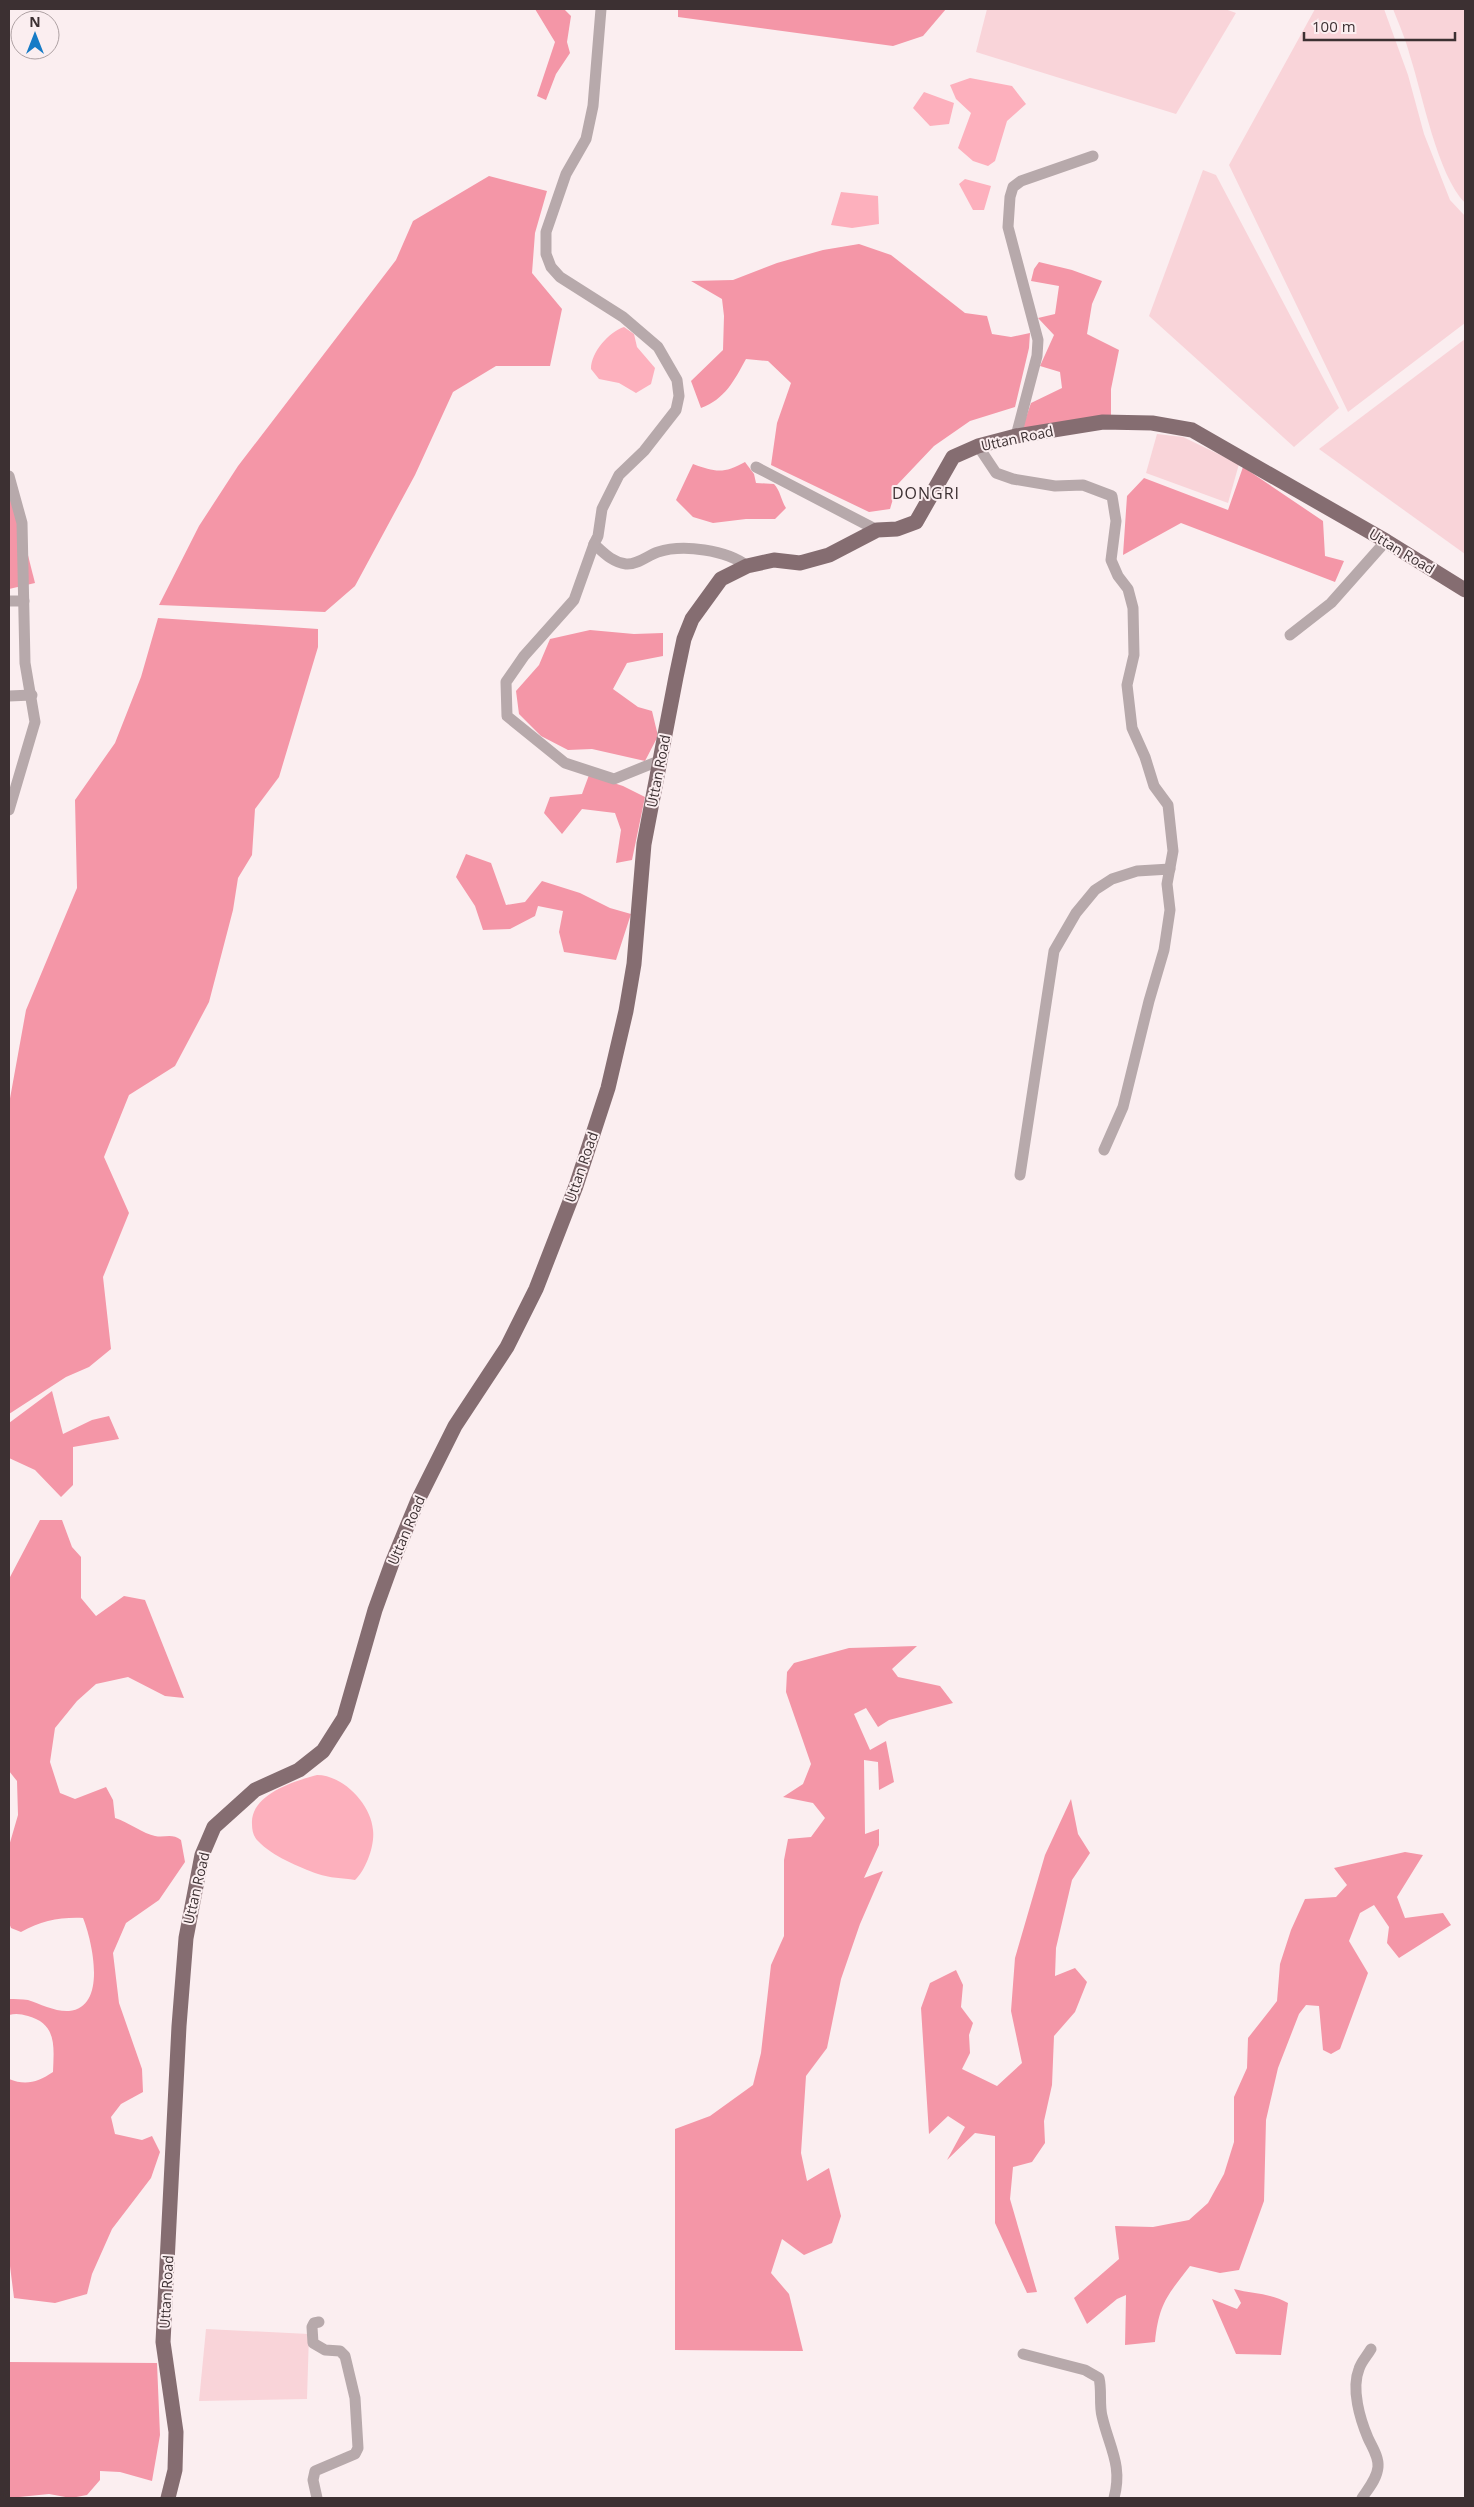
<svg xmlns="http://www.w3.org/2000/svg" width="1474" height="2507" font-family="'Open Sans',sans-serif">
  <rect width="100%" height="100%" fill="#fbeef0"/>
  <g fill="#f9d4d9">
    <polygon points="987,9 1225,9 1236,13 1176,114 976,52"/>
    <polygon points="1315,9 1384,9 1408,75 1424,134 1450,200 1465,216 1465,323 1348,412 1229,165"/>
    <path d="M1393,9h72v194c-28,-29 -42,-107 -55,-147 -4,-16 -11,-32 -17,-47z"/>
    <polygon points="1203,170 1216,175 1339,408 1294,447 1149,316"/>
    <polygon points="1465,339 1465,554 1319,449"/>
    <polygon points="1157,434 1183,437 1239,464 1228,503 1146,473"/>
    <polygon points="206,2329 309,2334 307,2399 199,2401"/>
  </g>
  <g fill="#f496a7">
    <polygon points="535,9 564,9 571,16 567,42 570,53 556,74 546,100 537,96 555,42"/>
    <polygon points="678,9 946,9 923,36 893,46 678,17"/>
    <polygon points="489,176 547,191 535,233 532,273 562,309 550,366 496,366 453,392 415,475 355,586 325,612 159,605 199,526 238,466 396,260 413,221"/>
    <path d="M859,244l32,11 74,58 22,3 5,18 19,3 19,-4 -1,15 -14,59 -45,14 -36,25 -37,39 -7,24 -21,3 -98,-47 6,-42 14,-40 -23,-22 -22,-2c-12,22 -21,40 -45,49l-10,-27 32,-31 1,-34 -2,-17 -31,-18 42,-1 44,-17 46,-13z"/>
    <polygon points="1039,262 1072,270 1102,281 1092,304 1087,334 1119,350 1111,389 1111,418 1021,432 1031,403 1062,388 1060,372 1040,366 1054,335 1038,318 1055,314 1059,286 1031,281 1034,269"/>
    <path d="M745,462l9,12 2,9 18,1c6,6 7,16 12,24l-11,11h-29l-33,4 -20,-6 -17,-17 17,-36c22,8 31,10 52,-2z"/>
    <polygon points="1243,467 1323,521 1325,556 1344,561 1335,582 1181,523 1123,555 1127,496 1144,478 1228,510"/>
    <polygon points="9,480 35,583 9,589"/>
    <polygon points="158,618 318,629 318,647 279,777 255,809 252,855 238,878 233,910 209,1002 175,1066 129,1095 104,1157 129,1213 103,1277 111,1349 89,1367 66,1377 9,1414 9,1104 26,1010 77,888 75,800 115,743 141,677"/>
    <polygon points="590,630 634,634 663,633 663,656 627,663 613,689 638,707 652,711 658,736 645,761 592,749 568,750 541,736 519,714 516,691 539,665 550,639"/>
    <polygon points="589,775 623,786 645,797 632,860 616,863 621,830 615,813 582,809 562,834 544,813 550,797 582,794"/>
    <polygon points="466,854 491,863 506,905 525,902 542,881 580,893 610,908 631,914 616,960 564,952 559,932 563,911 538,906 535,916 510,929 483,930 475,906 456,877"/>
    <polygon points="52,1391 63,1434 92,1420 109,1416 119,1439 73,1447 73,1485 61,1497 35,1470 9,1458 9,1423"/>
    <path d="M40,1520h22l10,27 9,10v41l15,18 28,-20 21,4 39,98 -19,-2 -37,-19 -32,7 -19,17 -22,27 -5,34 10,31 15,6 31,-12 7,13 2,18c13,4 29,16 40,18 10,2 17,-3 26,4l4,22 -26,38 -33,23 -13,30 6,50 23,66 1,23 -22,12 -10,13 4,17 27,6 10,-4 8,16 -9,26 -39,51 -20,45 -5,20 -32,9 -41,-5 -5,-40v-179c17,7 29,3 44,-7 1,-26 4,-48 -25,-56 -7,-2 -12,-3 -19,-1v-16c6,0 13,0 19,1 12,4 28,12 41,11 39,-3 23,-71 14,-93 -23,-1 -42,3 -62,14l-10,-4 -2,-5v-77l9,-31 -1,-34 -8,-10v-192z"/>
    <polygon points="917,1646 892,1669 898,1677 940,1686 953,1703 889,1720 878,1727 866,1708 854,1714 870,1750 886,1741 894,1782 879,1790 878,1762 864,1760 865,1834 879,1829 879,1845 864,1878 883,1871 860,1924 841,1979 827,2048 806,2076 801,2153 807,2181 829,2168 841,2216 832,2243 804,2255 782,2239 771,2273 789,2294 803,2351 675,2350 675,2129 710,2116 753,2085 761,2053 771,1965 784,1936 784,1860 788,1839 811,1837 825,1818 813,1803 783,1797 803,1784 811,1764 786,1692 787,1672 794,1663 849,1648"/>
    <polygon points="1071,1799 1078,1834 1090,1853 1072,1880 1056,1948 1055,1976 1075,1968 1087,1982 1075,2012 1054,2036 1052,2085 1044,2121 1045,2143 1032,2162 1013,2167 1010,2199 1037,2292 1027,2293 995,2223 995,2136 975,2133 947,2160 965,2127 948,2116 929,2134 921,2008 930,1983 956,1970 963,1985 961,2007 973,2023 969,2035 970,2053 962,2069 997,2086 1022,2063 1011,2011 1015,1958 1045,1855"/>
    <path d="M1405,1852l18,3 -26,42 8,21 38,-5 8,12 -52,33 -12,-15 2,-16 -15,-22 -14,8 -11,28 19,32 -28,76 -9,5 -8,-4 -4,-44 -13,-1 -7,9 -21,54 -12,52 -2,81 -25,69 -19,3 -30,-7c-23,30 -31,37 -35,76l-30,3 1,-50 -9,4 -30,25 -13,-26 45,-39 -4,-33 38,1 36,-7 19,-17 16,-29 10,-32v-45l13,-29 1,-30 29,-37 3,-37 11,-34 14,-31 31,-2 11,-12 -13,-17z"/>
    <path d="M1234,2289c19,5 36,4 54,14l-7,52 -45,-1 -24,-55 25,10 4,-6z"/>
    <polygon points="9,2362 157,2363 160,2435 152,2481 120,2472 100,2471 100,2480 87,2495 71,2498 49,2494 9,2498"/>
  </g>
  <g fill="#fdb0bd">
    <polygon points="970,78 1012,86 1026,104 1007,121 995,161 988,166 973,161 958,148 971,113 956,99 950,85"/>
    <polygon points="924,92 954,103 949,124 930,126 913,108"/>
    <polygon points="965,179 991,186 984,210 973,210 959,184"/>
    <polygon points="841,192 878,196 879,224 852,228 831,225"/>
    <path d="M624,327l10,7 3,13 18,21 -4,16 -15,9 -17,-10 -20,-4 -8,-10c0,-17 18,-37 33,-42z"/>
    <path d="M317,1775c26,0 54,29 56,55 2,15 -7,40 -18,50 -12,-2 -26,-2 -37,-6 -19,-7 -46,-18 -60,-33 -5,-5 -6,-11 -6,-17 -2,-29 42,-43 65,-49z"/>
  </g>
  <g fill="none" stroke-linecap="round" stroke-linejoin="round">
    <g stroke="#b7a9ab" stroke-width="11">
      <path d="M601,9l-8,97 -7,33 -20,35 -20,58v22l5,13 9,10 63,40 35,30 19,33 2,16 -3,14 -32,41 -25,24 -17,34 -4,27 -4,8c10,9 18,18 32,20 12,1 22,-9 32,-12 25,-8 69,-2 89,14"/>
      <polyline points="1016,436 1037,356 1038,340 1008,227 1010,197 1013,187 1021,181 1093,156"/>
      <polyline points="978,446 996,473 1013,479 1055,486 1083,485 1112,496 1116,521 1111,560 1118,576 1128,589 1133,608 1134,655 1127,685 1132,728 1145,757 1154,786 1168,805 1173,851 1167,884 1170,910 1164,950 1149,1001 1123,1107 1104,1150"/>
      <polyline points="756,467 877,530"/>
      <polyline points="9,476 22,523 25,663 35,722 9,810"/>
      <polyline points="594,544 574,600 524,656 506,682 507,716 565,763 614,779 661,760"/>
      <polyline points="9,601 24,601"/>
      <polyline points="1290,635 1331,603 1386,541"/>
      <polyline points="9,696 32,695"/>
      <polyline points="1020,1175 1054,951 1076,913 1095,890 1112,879 1137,871 1170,869"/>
      <path d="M1023,2354l62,16 14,8c3,12 0,26 3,38 7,31 21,49 12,82"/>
      <polyline points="317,2498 313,2480 315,2471 355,2454 358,2448 355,2398 345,2356 340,2351 325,2350 313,2343 312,2327 314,2323 319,2322"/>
      <path d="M1362,2498c6,-9 15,-19 16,-31 1,-10 -6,-20 -10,-29 -8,-19 -17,-49 -9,-69 2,-7 8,-13 12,-20"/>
    </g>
    <polyline stroke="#856d71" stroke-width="15" points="168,2498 175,2470 176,2432 163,2342 179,2026 186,1938 202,1855 214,1827 255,1790 299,1770 323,1751 344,1718 375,1610 392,1563 418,1500 455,1426 507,1347 536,1289 576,1186 608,1088 626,1011 634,964 644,844 676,677 684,639 692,619 721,579 747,566 774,560 800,563 829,555 877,530 897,529 916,522 953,457 978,446 1016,436 1103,422 1152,423 1192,430 1386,541 1465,590"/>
  </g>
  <g text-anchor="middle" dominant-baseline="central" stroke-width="4" stroke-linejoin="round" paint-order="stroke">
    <g font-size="14" fill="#3c3032" stroke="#fbeef0">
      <text transform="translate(1017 438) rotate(-12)">Uttan Road</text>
      <text transform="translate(1402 551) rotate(31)">Uttan Road</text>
      <text transform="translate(658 771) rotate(-79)">Uttan Road</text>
      <text transform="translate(581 1167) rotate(-71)">Uttan Road</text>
      <text transform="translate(406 1530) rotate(-67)">Uttan Road</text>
      <text transform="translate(196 1888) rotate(-77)">Uttan Road</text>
      <text transform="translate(166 2292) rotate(-87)">Uttan Road</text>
    </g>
    <g font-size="16" letter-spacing="1" fill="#3c3032" stroke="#fbeef0">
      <text x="926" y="493">DONGRI</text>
    </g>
  </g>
  <rect width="1474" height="2507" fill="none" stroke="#3c3032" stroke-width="20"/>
  <g transform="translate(35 35)"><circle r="24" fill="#fbeef0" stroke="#afa2a4"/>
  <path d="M0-4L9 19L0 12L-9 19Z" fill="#167bc6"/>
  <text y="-8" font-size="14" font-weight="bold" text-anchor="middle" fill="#3c3032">N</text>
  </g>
  <path d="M1304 32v8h151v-8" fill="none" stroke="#3c3032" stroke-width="2.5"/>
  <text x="1312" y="32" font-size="15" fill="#3c3032" stroke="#fbeef0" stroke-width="4" paint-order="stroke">100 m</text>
</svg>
